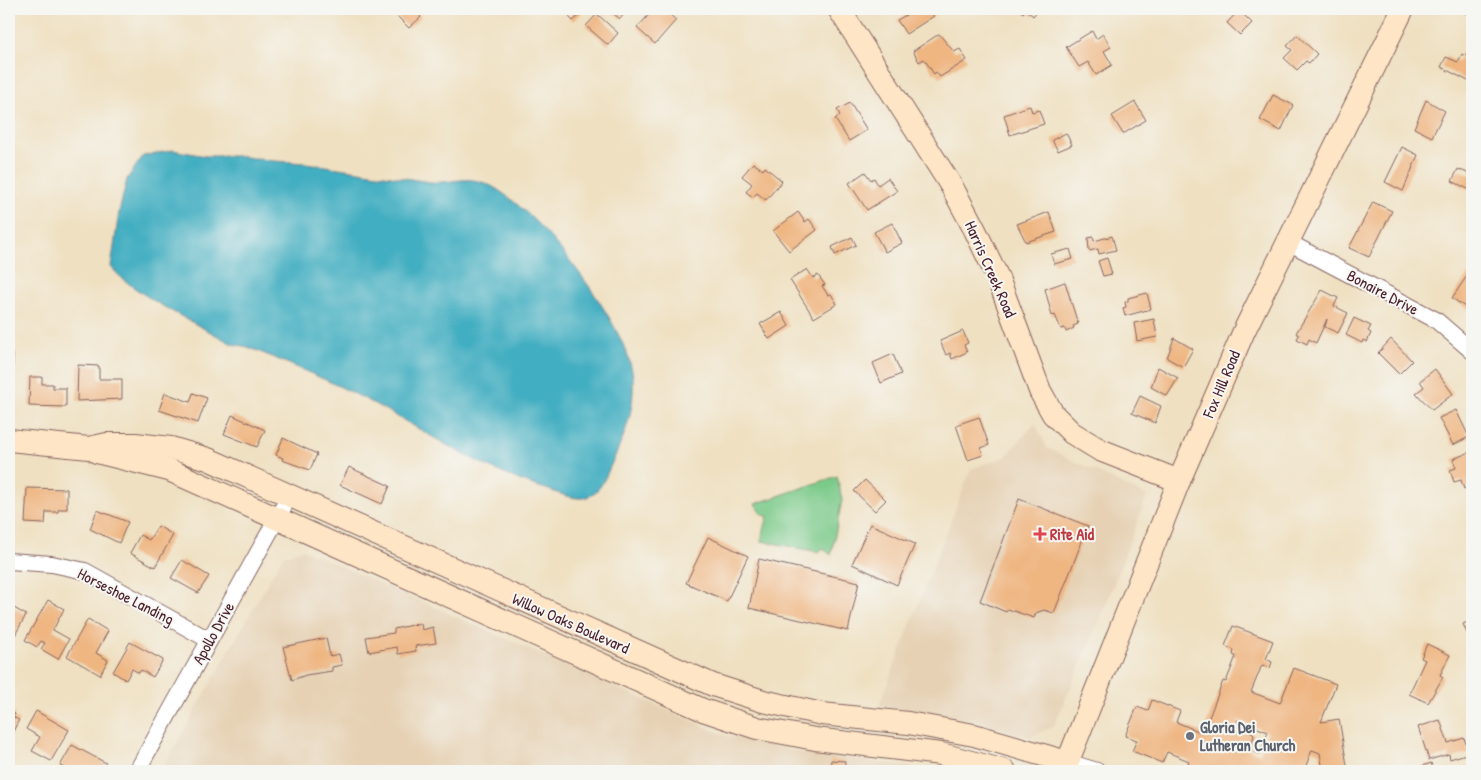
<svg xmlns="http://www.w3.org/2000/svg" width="1481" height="780" font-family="'Patrick Hand',sans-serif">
  <rect width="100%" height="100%" fill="#f6f6f2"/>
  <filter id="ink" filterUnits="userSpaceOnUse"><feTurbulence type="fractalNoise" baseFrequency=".02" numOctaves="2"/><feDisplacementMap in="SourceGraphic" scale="10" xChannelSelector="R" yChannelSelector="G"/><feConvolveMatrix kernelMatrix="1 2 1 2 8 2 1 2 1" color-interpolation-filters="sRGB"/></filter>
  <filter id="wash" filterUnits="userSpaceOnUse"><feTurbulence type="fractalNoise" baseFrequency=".0096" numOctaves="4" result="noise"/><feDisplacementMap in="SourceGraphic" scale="20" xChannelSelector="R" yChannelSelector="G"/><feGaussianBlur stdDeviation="1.12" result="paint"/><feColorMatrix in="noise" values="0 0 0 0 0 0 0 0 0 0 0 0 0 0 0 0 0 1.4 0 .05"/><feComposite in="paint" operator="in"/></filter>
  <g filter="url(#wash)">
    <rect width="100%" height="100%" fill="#efe0c1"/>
    <g fill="#e6d1b4">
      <polygon points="1035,423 1047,448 1147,496 1107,602 1054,726 1030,737 958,717 879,706 971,469 1005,457"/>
      <polygon points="302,549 722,734 804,753 941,771 161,771 283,556"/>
    </g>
    <polygon fill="#7cca8a" stroke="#63745a" points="837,476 842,500 831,555 823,548 819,552 761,541 768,516 763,515 755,504"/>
    <path fill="#42aec1" stroke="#466676" d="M173,150l32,6h33l36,5 32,2 124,19c18,2 34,-6 52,0 49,16 148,145 151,196 2,33 -9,60 -23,89 -7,16 -13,32 -33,31 -10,-1 -22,-6 -31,-9 -73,-21 -130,-66 -197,-98 -33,-16 -67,-30 -101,-44l-16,-3c-34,-20 -97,-48 -121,-77l8,-55 8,-33 16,-23z"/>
    <g id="blocks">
      <g fill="#efb682" fill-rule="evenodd">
        <polygon points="405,9 414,9 421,17 409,28 397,16"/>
        <polygon points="569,9 586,9 573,21 569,17 573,13"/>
        <polygon points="608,9 628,9 620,19"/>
        <polygon points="654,9 663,9 676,20 655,44 637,28"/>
        <polygon points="902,9 929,9 934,16 906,34 897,20 906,15"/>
        <polygon points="1018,9 1039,9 1033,16 1026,10 1023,13"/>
        <polygon points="1457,9 1472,9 1472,16"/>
        <polygon points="1239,10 1252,23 1240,35 1227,23"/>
        <polygon points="597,14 618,33 608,45 586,26"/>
        <polygon points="1092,31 1096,39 1103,34 1111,47 1104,51 1112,65 1096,75 1088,62 1079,67 1066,47"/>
        <polygon points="939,34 954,52 960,49 967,60 940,77 936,72 934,74 924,59 919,62 913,51"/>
        <polygon points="1297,35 1317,54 1309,63 1306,61 1297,70 1284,58 1292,50 1287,46"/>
        <polygon points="1472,42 1472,83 1441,67 1446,57 1458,62 1462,54 1465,56"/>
        <polygon points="1273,95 1293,105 1281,131 1260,120"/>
        <polygon points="1426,100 1445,111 1432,137 1414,128"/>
        <polygon points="1135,102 1146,120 1123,134 1112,116"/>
        <polygon points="850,103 867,130 849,141 835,119 840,115 837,110"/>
        <polygon points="1030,106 1032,112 1039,110 1044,124 1010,135 1004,115"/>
        <polygon points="1066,133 1072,145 1058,151 1052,140"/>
        <polygon points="1402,147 1418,155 1403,191 1385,182"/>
        <polygon points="753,163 763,170 765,167 782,181 766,200 757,193 753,197 746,192 752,184 742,176"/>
        <polygon points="1458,169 1472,175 1472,191 1452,181"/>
        <polygon points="865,172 871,180 874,178 878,185 888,178 897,191 867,210 849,183"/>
        <polygon points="1373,202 1392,211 1369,257 1349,248"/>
        <polygon points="798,212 805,222 809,219 817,230 789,251 773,231"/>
        <polygon points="1049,212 1056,232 1026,242 1017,224"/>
        <polygon points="892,223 902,243 885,252 874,232"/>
        <polygon points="1112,236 1116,250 1099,254 1098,249 1089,251 1088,238 1093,237 1094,241"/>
        <polygon points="852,237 856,245 835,255 832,247"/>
        <polygon points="1070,249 1073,259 1054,264 1051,254"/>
        <polygon points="1107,258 1112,274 1103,276 1098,261"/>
        <polygon points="807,269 813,278 818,275 825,285 822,286 828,295 831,294 837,304 814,318 790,280"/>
        <polygon points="1469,273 1472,275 1472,303 1468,309 1452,298"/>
        <polygon points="1065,282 1078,324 1073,326 1074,328 1066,332 1065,328 1061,329 1055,315 1052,316 1045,289"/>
        <polygon points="1322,290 1338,298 1334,306 1348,313 1338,333 1325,327 1327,319 1316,343 1309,339 1307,344 1297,339 1299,335 1296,333"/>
        <polygon points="1147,293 1151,309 1125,316 1123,308 1126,307 1125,302 1128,301 1128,298"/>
        <polygon points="781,312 789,326 769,339 760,324"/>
        <polygon points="1354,318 1371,326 1368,331 1371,333 1367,342 1363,340 1362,343 1346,335"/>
        <polygon points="1154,319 1157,337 1137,341 1134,323"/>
        <polygon points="963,331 968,343 964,345 967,352 952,359 950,353 946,355 940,341"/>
        <polygon points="1174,338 1193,349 1183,367 1167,358"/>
        <polygon points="1391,339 1412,361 1399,374 1378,353"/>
        <polygon points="9,354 13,355 12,404 9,404"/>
        <polygon points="893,354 901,374 881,383 873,363"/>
        <polygon points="78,365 99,366 99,379 122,379 122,399 77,401"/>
        <polygon points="1158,367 1178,378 1167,396 1151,387"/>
        <polygon points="1435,369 1453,394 1432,410 1416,393 1424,387 1420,381"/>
        <polygon points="30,377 42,377 42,384 53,384 53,388 66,388 66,407 29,406"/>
        <polygon points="165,393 190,402 193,393 207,398 198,423 159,410"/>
        <polygon points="1140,396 1161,406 1155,423 1132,413"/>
        <polygon points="1456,410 1469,437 1453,445 1439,418"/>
        <polygon points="232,415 265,430 257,447 224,434"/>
        <polygon points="979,417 989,445 981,448 983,455 968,460 956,425"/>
        <polygon points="283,438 317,454 310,470 282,460 283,458 276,455"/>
        <polygon points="1470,452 1472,458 1472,486 1464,489 1461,480 1454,482 1450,470 1456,468 1453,459"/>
        <polygon points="349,467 390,486 382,504 340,485"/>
        <polygon points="865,480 886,500 875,511 854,491"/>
        <polygon points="9,486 13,502 9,502"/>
        <polygon points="27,488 67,489 67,509 59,509 58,512 46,512 45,524 25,523"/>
        <polygon points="1019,499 1088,526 1054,613 1044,610 1036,613 1034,618 1008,609 1006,612 980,601"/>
        <polygon points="97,510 128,522 119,543 90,529"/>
        <polygon points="870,524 915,544 897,585 852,564"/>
        <polygon points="158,526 173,535 155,567 130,553 140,535 149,540"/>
        <polygon points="708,537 748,556 727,601 686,583"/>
        <polygon points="759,559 859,582 848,631 749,608"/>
        <polygon points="182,560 209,576 198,593 171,578"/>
        <polygon points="48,600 64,609 53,630 69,639 58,659 41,649 45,643 41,641 37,647 25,640"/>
        <polygon points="9,605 26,615 14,637 9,634"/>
        <polygon points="88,619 108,631 96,653 108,660 100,675 67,656"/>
        <polygon points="1472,620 1472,645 1463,624"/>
        <polygon points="421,623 422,630 433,627 436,643 415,646 416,651 398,654 397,647 369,652 366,637 394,633 394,629"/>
        <path d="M1233,626l40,15 -7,18 6,3 -2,6 -8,-3 -11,27 29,11 14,-35 42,16 -15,38 18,-3 9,52h-25l-3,-18 -8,-3 -8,21h-43l-7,-2 -1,2h-67l3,-10 -22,-9 -5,11 -30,-12 5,-11 -12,-4 12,-29 11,4 4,-11 28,11 -4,11 27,11 20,-52 3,1 10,-26 -3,-1 1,-5 -9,-4zM1237,720l31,12 -8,22 -11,-4 5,-14 -2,-4 -9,-3z"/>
        <polygon points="326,638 330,656 339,654 342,665 332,667 332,671 306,675 292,680 283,647"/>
        <polygon points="130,642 163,660 153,677 141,670 139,673 132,669 126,680 113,672"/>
        <polygon points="1427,644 1450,655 1440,675 1443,677 1428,703 1409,694 1425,660 1421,658"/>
        <polygon points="9,710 15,714 13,717 19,720 10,737"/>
        <polygon points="36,711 69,730 51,761 32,751 40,737 26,729"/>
        <polygon points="1440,720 1448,743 1464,738 1469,753 1450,759 1449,754 1429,760 1418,727"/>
        <polygon points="72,745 106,763 101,771 70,771 60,766"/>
        <polygon points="831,760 845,761 844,771 830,771"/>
        <polygon points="1431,763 1434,771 1419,771 1417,768"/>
        <polygon points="446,767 463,770 463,771 445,771"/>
      </g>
    </g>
  </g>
  <g filter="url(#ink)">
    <use href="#blocks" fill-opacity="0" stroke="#846360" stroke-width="1"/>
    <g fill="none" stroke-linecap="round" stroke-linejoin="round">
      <g stroke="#846360" stroke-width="18">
        <g id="street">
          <polyline points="1288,242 1436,320 1472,351"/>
          <polyline points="9,561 52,564 85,571 209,640"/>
          <polyline points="1067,762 1097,771"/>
          <polyline points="137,771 290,495"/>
        </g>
      </g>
      <g stroke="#846360" stroke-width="24">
        <g id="secondary">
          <polyline points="839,9 952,187 975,230 998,278 1040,391 1053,414 1072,433 1100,450 1179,481"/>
          <polyline points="9,440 89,448 107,444 135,444 171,448 208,459 713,685 763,701 822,714 908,723 974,735 1067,762"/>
          <polyline points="97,452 169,470 703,710 757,728 815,739 941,754 1005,771"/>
          <polyline points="1064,771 1179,481 1244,331 1403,9"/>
        </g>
      </g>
      <use href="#street" stroke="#fff" stroke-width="16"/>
      <use href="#secondary" stroke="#fde5c5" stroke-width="22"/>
    </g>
  </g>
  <path fill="#e0444e" stroke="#f6f6f2" stroke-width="2" d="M1037.5 526.5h5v5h5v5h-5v5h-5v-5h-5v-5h5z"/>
  <circle fill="#6b7280" stroke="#f6f6f2" stroke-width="2" cx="1190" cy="736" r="5"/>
  <g text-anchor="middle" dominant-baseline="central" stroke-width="4" stroke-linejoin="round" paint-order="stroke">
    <g font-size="16" fill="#4a1f2b" stroke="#f6f6f2">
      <text transform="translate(991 269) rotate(66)">Harris Creek Road</text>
      <text transform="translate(1383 292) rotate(28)">Bonaire Drive</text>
      <text transform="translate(1221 384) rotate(-67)">Fox Hill Road</text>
      <text transform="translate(126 596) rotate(27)">Horseshoe Landing</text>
      <text transform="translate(571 623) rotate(24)">Willow Oaks Boulevard</text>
      <text transform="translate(213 633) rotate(-61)">Apollo Drive</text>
    </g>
    <g font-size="16" font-weight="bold" fill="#be3a42" stroke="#f6f6f2" text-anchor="start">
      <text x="1050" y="534">Rite Aid</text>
    </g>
    <g font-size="16" font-weight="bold" fill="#5b616d" stroke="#f6f6f2" text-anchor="start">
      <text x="1200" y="727">Gloria Dei<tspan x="1200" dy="18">Lutheran Church</tspan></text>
    </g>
  </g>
  <rect width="1481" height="780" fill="none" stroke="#f6f6f2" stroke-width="30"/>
</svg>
